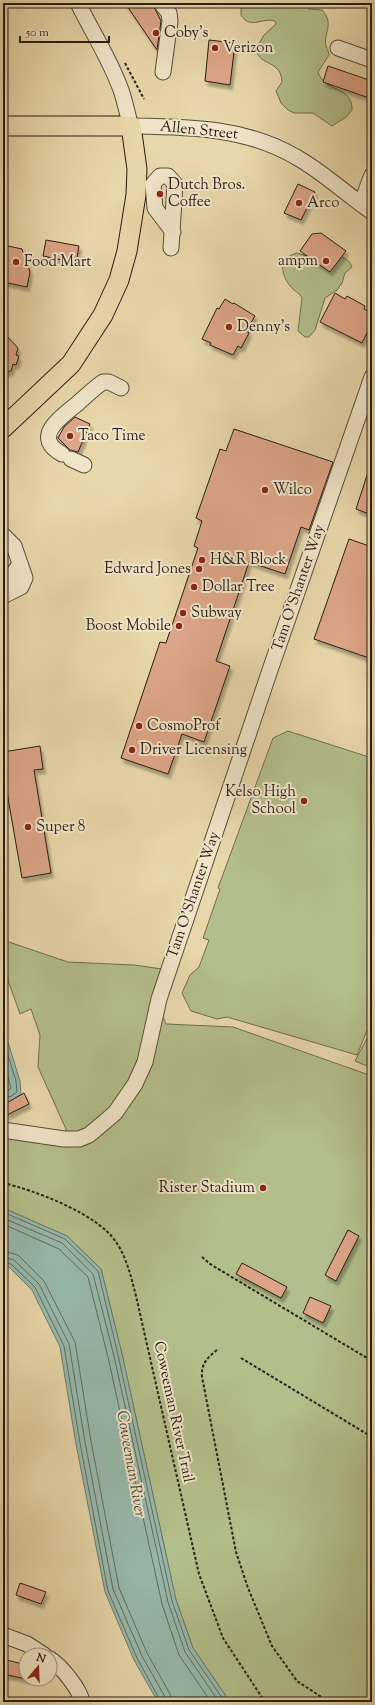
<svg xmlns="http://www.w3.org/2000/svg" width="375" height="1705" font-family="'Sorts Mill Goudy',serif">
  <defs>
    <filter id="shadow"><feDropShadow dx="2.5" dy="4.5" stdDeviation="1" flood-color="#0004"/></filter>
  </defs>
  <rect width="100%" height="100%" fill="#e8d7aa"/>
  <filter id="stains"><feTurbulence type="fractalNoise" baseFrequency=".005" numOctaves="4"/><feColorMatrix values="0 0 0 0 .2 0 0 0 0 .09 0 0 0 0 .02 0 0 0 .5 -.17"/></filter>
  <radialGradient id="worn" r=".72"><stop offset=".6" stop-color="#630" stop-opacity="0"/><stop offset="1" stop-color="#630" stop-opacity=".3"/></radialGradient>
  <g fill="#b3bf8b" stroke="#6e6e50">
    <path d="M241,3h64l4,6 13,1c13,14 1,23 4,36 1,4 3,6 3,9l-11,17c6,20 35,14 34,38l-6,7 -14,9 -19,-13h-19l-6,-3 -7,-7 -5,-12 6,-9c-1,-21 -19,-16 -25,-29l2,-9 5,-9 12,-11 -1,-3c-12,-4 -25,9 -34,-6z"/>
    <path d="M297,253l10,3 4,-3c14,2 36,-1 41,14l-7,6 -3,10 -5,7 -12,8 -10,32 -6,7h-4l-7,-6 4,-33c-2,-5 -7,-6 -11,-11 -11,-13 -13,-29 6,-34z"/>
    <polygon points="288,731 372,758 372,1018 357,1055 227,1017 217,1019 191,1011 182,993 190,975 199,967 209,940 203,938 220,889 218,888 273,738"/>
    <polygon points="3,940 68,962 134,965 176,971 161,1011 166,1024 233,1027 372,1076 372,1702 230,1702 193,1648 176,1600 122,1354 101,1269 67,1236 3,1208 3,1138 63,1146 66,1129 38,1067 40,1035 31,1009 20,1014 3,966"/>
    <polygon points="372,1029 372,1068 355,1061"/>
  </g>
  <g fill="#97b9ac" stroke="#6b7b70">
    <polygon points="3,1026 20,1081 21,1095 8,1103 3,1097"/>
    <polygon points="3,1208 67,1236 101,1269 122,1354 176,1600 193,1648 230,1702 158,1702 134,1660 105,1592 76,1444 60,1347 32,1290 9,1267 3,1266"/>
  </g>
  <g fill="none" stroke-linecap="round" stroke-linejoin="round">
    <g stroke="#606b61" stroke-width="1">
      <polyline points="3,1040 16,1081 17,1092 10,1097 3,1094"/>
      <polyline points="3,1057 11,1088 9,1090 3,1089"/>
      <polyline points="3,1212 65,1239 98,1271 118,1355 172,1601 189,1650 225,1702"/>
      <polyline points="3,1218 62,1243 93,1274 114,1356 168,1602 185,1652 219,1702"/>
      <polyline points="3,1224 59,1249 88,1277 108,1357 162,1604 179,1655 211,1702"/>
      <polyline points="3,1251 18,1255 44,1281 75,1342 91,1441 119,1588 147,1653 170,1694 172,1702"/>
      <polyline points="3,1257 14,1260 39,1284 69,1344 85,1442 113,1589 142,1656 165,1697 166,1702"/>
      <polyline points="3,1262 11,1264 35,1287 64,1346 80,1443 108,1591 137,1658 161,1702"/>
    </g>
  </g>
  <g fill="#dca587" stroke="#281d16" filter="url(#shadow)">
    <polygon points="125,3 152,3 161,21 157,50"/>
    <polygon points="209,40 235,43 230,85 205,81"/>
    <polygon points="328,66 372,81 372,99 323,82"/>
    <polygon points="298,184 315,192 301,220 284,213"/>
    <polygon points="321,233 346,251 330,272 300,251 312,234"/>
    <polygon points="46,240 79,246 76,263 43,256"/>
    <polygon points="8,246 22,249 30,272 27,287 3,282 3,271"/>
    <polygon points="335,293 345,299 347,296 365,306 364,309 372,313 372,323 362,343 320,322"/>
    <polygon points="225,299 233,304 234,303 255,316 246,331 249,333 241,348 238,346 233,355 210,345 211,343 202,339 217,308 219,309"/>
    <polygon points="3,332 18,348 16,355 19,356 16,365 13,364 11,371 3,373"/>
    <polygon points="75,417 90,424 78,452 70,450 58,438 64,427"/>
    <polygon points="234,429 333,462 309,530 301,527 285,574 249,562 216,661 230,666 204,742 182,734 168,774 121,758 160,642 166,643 198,548 194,546 202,521 196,518 220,449 226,451"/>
    <polygon points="370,466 372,466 372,515 356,509"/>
    <polygon points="349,539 372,547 372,659 314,639"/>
    <polygon points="40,746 43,769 34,770 51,873 22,878 5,781 3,781 3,752"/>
    <polygon points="24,1093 29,1104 7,1115 3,1105"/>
    <polygon points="348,1230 359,1236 336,1281 325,1275"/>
    <polygon points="242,1263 287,1287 281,1298 236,1274"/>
    <polygon points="310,1297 331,1306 323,1323 303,1313"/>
    <polygon points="20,1583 46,1592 41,1604 16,1595"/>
    <polygon points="3,1659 26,1665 26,1679 3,1674"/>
  </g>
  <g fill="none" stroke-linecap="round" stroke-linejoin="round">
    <g stroke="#584c3b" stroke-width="17">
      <g id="minor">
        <path d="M78,3c14,29 32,56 43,87 4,11 6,24 10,36 57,1 114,1 165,31 27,15 50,37 76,55"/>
        <polyline points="161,3 169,13 170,21 163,72"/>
        <polyline points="338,48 372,60"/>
        <polyline points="361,204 372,175"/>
        <polyline points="171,248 175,184 168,176 160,176 153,184 155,208 173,232"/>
        <path d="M62,454c-31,-17 -1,-37 15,-50 8,-7 17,-16 26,-22h6l12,6"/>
        <polyline points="71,459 84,465"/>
        <polyline points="3,535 14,546 25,578 21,587 3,596"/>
        <polyline points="3,588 20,564"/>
        <polyline points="3,1130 64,1139 79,1139 89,1135 115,1113 135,1084 145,1062 159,999 269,673 372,377"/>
        <polyline points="3,1635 27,1644 44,1655"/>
        <path d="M50,1659c11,7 30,30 32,43"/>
      </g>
    </g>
    <g stroke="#281d16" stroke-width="21">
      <polyline id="major" points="3,126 131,126 137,169 136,195 127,251 119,280 103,315 71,364 3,428"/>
    </g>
    <g stroke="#281d16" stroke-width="2" stroke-dasharray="3 2" stroke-linecap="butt">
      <polyline points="125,63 144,99"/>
      <path d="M3,1183c31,7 95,31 113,59 11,16 15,35 20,54l63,278 24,64 42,64"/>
      <polyline points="202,1257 210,1264 372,1361"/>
      <path d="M217,1350c-10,8 -16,14 -15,27l34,175 12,36 24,58 25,35 32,21"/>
      <polyline points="241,1358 372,1437"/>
    </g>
    <use href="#minor" stroke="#f0e5c8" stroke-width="15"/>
    <use href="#major" stroke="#e8d7aa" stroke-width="19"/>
  </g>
  <g fill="#8f2418" stroke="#f0e5c8" stroke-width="1.5">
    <circle cx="156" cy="33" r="4"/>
    <circle cx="215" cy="48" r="4"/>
    <circle cx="160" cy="194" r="4"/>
    <circle cx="299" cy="203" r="4"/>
    <circle cx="326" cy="261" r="4"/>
    <circle cx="16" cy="262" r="4"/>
    <circle cx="229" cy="327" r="4"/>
    <circle cx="70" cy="436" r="4"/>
    <circle cx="265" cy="490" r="4"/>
    <circle cx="202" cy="560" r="4"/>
    <circle cx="199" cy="569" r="4"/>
    <circle cx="194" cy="587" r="4"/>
    <circle cx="183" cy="613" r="4"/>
    <circle cx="179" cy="626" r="4"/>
    <circle cx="139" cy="726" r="4"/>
    <circle cx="132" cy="750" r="4"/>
    <circle cx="304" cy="801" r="4"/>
    <circle cx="28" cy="827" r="4"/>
    <circle cx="263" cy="1188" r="4"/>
  </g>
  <g text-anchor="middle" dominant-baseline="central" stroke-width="4" stroke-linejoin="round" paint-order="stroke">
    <g font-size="15" fill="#281d16" stroke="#f0e5c8" text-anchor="start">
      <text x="164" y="33">Coby's</text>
      <text x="223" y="48">Verizon</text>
      <text x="168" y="185">Dutch Bros.<tspan x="168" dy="17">Coffee</tspan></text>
      <text x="307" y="203">Arco</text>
      <text x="318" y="261" text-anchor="end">ampm</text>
      <text x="24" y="262">Food Mart</text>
      <text x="237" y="327">Denny's</text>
      <text x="78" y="436">Taco Time</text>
      <text x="273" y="490">Wilco</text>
      <text x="210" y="560">H&amp;R Block</text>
      <text x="191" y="569" text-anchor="end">Edward Jones</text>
      <text x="202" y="587">Dollar Tree</text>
      <text x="191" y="613">Subway</text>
      <text x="171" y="626" text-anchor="end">Boost Mobile</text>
      <text x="147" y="726">CosmoProf</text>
      <text x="140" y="750">Driver Licensing</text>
      <text x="296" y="792" text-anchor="end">Kelso High<tspan x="296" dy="17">School</tspan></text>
      <text x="36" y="827">Super 8</text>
      <text x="255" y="1188" text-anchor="end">Rister Stadium</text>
    </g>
    <g font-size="15" fill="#281d16" stroke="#f0e5c8">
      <text transform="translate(199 131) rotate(6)">Allen Street</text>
      <text transform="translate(299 588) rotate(-71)">Tam O'Shanter Way</text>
      <text transform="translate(194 895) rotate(-71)">Tam O'Shanter Way</text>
      <text transform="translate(173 1412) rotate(78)">Coweeman River Trail</text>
    </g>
    <g font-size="16" font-style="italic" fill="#494c43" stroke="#f0e5c8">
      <text transform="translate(130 1464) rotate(80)">Coweeman River</text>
    </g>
  </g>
  <rect width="375" height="1705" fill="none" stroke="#e8d7aa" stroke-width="16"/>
  <rect x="4" y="4" width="367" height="1697" fill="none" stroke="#281d16" stroke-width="2"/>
  <rect x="8" y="8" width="359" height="1689" fill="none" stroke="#281d16"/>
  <g transform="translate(38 1667) rotate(19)"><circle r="19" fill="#f0e5c8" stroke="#a09581"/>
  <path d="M0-3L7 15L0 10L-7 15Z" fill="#8f2418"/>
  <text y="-6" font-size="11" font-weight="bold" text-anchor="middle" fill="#281d16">N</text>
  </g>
  <path d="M20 36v6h89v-6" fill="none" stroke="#281d16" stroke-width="2"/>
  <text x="26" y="36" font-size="12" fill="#281d16" stroke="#f0e5c8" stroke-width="3" paint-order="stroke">50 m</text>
  <rect width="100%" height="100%" filter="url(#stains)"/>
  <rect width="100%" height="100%" fill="url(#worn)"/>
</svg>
